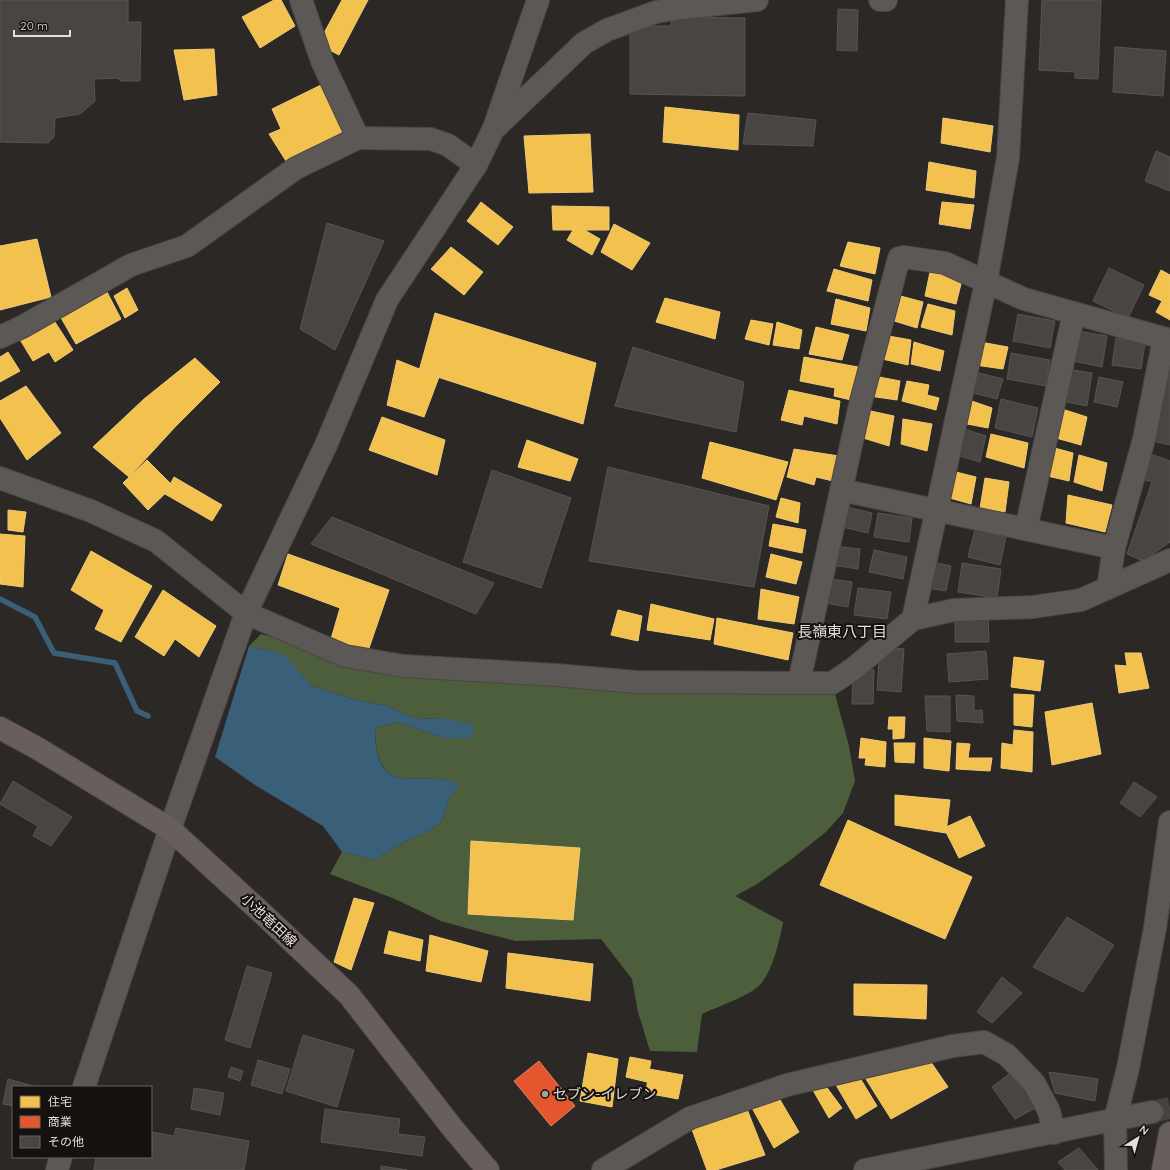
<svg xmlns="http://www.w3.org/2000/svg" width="1170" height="1170" font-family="Quicksand,'Noto Sans JP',sans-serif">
  <rect width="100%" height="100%" fill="#2c2826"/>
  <path fill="#4d5e3c" d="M261,634l84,22 487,27 17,63 6,35 -12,32 -16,18 -35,28 -35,25 -22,12 48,26c-3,18 -12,57 -28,67 -12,9 -38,18 -53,25l-5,38 -47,-1 -12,-39 -6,-33 -31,-40 -85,2 -32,-8 -43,-12 -46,-22 -65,-25 12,-22 32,8 29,-17 28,-13 11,-9 7,-22 11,-15c-44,-17 -83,20 -85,-56l23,-6 46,16 -1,-20 -27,1 -29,-13 -31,-6 -44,-14 -30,-32 -33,-8z"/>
  <path fill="#3a5f78" d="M249,646l34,8 29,32 44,14 31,6 29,13 27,-1 31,7 -2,13h-28l-46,-16 -23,6c1,76 42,39 85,56l-11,15 -7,22 -11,9 -28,13 -29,17 -32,-8 -19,-26 -68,-41 -40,-28z"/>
  <g fill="#f2c14e" stroke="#eeca78">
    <polygon points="274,0 281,0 295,26 260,48 242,17"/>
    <polygon points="342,0 368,0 339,55 318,44"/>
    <polygon points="214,49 217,95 184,100 174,50"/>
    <polygon points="321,85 344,131 286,161 269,134 281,129 272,109"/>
    <polygon points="665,107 739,115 738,150 663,142"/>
    <polygon points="943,118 993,126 990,152 941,143"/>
    <polygon points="590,134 593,192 529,193 524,136"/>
    <polygon points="929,162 976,171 974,198 926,190"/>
    <polygon points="481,202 513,227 498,245 467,221"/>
    <polygon points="942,202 974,205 970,229 939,224"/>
    <polygon points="552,206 609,207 609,230 553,230"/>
    <polygon points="614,224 650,243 632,270 601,252"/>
    <polygon points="576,225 600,239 592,255 567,240"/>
    <polygon points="37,239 51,297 0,310 0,246"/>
    <polygon points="848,242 880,248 875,274 840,266"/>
    <polygon points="451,247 483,272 464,295 431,269"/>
    <polygon points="931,267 963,276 956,304 925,296"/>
    <polygon points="834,269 872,280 868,301 827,291"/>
    <polygon points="1161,270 1170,275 1170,320 1156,312 1162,301 1149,295"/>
    <polygon points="127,288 138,310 125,318 114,296"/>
    <polygon points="107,292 121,319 76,344 60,316"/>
    <polygon points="897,295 923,302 917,328 891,320"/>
    <polygon points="665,298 720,312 715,339 656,322"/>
    <polygon points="836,299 870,308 866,331 831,324"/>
    <polygon points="928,304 955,311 952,335 921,327"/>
    <polygon points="435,313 596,363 583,424 419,371"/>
    <polygon points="53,319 73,350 55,362 49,352 33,361 19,338"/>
    <polygon points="751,320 773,324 769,345 745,339"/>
    <polygon points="777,322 802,330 799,349 773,345"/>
    <polygon points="816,327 849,335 842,360 809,354"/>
    <polygon points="883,335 911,340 908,365 878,358"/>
    <polygon points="914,342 944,351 940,371 911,364"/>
    <polygon points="980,342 1008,347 1003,369 975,365"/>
    <polygon points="8,352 20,371 0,382 0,357"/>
    <polygon points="804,357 858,367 851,400 834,396 835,388 800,381"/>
    <polygon points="195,358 220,382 176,426 129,477 93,447 144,399"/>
    <polygon points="397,360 439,377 424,417 387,405"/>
    <polygon points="874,376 900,381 897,400 869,396"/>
    <polygon points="907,381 929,385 927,395 939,398 936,410 902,401"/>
    <polygon points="26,386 61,433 27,460 0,418 0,401"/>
    <polygon points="789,390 840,401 837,424 804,416 802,425 781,420"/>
    <polygon points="969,400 992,408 988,428 962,423"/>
    <polygon points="1062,409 1087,417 1081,445 1056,438"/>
    <polygon points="866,410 894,416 889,446 860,437"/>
    <polygon points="382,417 445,440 437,475 369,450"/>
    <polygon points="903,419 932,424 927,451 901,444"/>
    <polygon points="991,434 1028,443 1024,468 986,457"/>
    <polygon points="527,440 578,459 570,481 518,467"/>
    <polygon points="710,442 788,462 776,500 702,478"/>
    <polygon points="1051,447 1073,453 1069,481 1043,475"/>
    <polygon points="794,449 839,456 833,481 816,477 814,485 787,477"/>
    <polygon points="1079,455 1107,463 1102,491 1074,482"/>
    <polygon points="147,460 173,486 148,510 123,483"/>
    <polygon points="952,471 976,477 971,504 946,497"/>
    <polygon points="174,477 222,505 212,521 165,494"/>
    <polygon points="985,478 1009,482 1005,512 980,508"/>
    <polygon points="1068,495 1112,505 1105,532 1066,523"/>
    <polygon points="781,498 800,503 798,523 776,517"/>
    <polygon points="8,510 26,512 23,532 8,530"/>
    <polygon points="773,524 806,530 802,553 769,546"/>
    <polygon points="0,534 25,536 23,587 0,584"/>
    <polygon points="91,551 152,586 121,642 95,629 104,610 71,590"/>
    <polygon points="288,554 389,590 367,654 331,639 340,608 278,585"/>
    <polygon points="771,554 802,562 796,584 766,577"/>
    <polygon points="761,589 799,597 794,624 758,619"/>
    <polygon points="163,590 216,626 199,657 175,639 164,656 135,637"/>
    <polygon points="651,604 714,619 710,640 647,630"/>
    <polygon points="618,610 642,616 638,641 611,635"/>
    <polygon points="717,618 793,633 788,660 714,644"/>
    <polygon points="1125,653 1141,653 1149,688 1119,693 1115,665 1127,666"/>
    <polygon points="1014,657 1044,661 1040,691 1011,687"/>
    <polygon points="1014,694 1034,695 1032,727 1014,725"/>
    <polygon points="1092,703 1101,754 1052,765 1045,712"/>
    <polygon points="889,717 905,717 904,738 893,739 893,729 888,729"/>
    <polygon points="1014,730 1033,732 1032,772 1001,768 1002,743 1013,745"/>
    <polygon points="861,738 886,742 885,767 865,765 866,758 859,758"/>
    <polygon points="924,738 951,741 949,771 924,768"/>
    <polygon points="894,743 915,743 914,763 895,762"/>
    <polygon points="957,743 970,744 968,758 992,758 990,771 956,769"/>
    <polygon points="895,795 950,800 946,833 895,825"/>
    <polygon points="970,816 985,846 959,858 944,828"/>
    <polygon points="848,820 972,877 945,939 820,885"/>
    <polygon points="471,841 580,848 573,920 468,914"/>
    <polygon points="354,898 374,903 351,970 334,962"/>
    <polygon points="389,931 423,940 420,961 384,953"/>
    <polygon points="430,935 488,951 481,982 426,971"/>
    <polygon points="508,953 593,964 590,1001 506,988"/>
    <polygon points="854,984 927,985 926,1019 854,1015"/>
    <polygon points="920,1046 948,1087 891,1119 864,1076"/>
    <polygon points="588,1053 618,1059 612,1107 580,1101"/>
    <polygon points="630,1057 651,1061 647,1082 626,1077"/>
    <polygon points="649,1069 683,1075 678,1099 646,1093"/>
    <polygon points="857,1073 877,1106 856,1119 836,1085"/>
    <polygon points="822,1081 842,1108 829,1118 810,1085"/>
    <polygon points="776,1093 799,1132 774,1148 751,1106"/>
    <polygon points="745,1104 765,1155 716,1170 707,1170 690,1124"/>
  </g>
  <polygon fill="#e4572e" stroke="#e48062" points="539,1061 575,1106 551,1126 514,1081"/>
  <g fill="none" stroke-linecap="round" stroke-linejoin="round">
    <polyline stroke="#3a5f78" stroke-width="5.5" points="0,599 35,617 54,653 115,663 137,711 148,716"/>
  </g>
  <g fill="#484543" stroke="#575452">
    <polygon points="0,0 128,0 128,22 141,22 140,81 121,81 118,78 94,79 95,101 80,114 55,118 54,137 48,143 0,142"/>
    <polygon points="1042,0 1101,0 1098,79 1075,78 1075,72 1039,70"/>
    <polygon points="838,9 858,10 857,51 837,50"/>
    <polygon points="671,17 745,18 745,96 630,94 630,26 671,26"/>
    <polygon points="1115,47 1166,51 1163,96 1113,92"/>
    <polygon points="748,113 816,120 813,146 743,144"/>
    <polygon points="1156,151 1170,157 1170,191 1145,181"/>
    <polygon points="327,223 384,241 335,350 300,329"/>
    <polygon points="1109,268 1144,285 1128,318 1093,301"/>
    <polygon points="1018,314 1055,321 1050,348 1013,341"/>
    <polygon points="1073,330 1107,336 1102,367 1068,360"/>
    <polygon points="1116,338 1145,343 1141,369 1112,365"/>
    <polygon points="633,347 744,382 736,432 615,406"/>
    <polygon points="1011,353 1050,360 1046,386 1007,379"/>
    <polygon points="1170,363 1170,445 1144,439"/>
    <polygon points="1067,369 1092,373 1087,406 1062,401"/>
    <polygon points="971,371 1003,379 997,399 966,391"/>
    <polygon points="1099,377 1123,382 1117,407 1094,402"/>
    <polygon points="1001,399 1038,408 1032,437 995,428"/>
    <polygon points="955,426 986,436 980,462 949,453"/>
    <polygon points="1151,454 1170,461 1170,542 1143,561 1127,554 1152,482 1142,479"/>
    <polygon points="608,467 769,506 754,587 589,561"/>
    <polygon points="492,470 571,498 541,588 463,562"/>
    <polygon points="842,506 872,513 868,533 838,526"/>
    <polygon points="878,513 912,518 909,542 874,537"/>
    <polygon points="332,517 494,583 476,614 311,544"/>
    <polygon points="975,529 1006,537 1000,565 968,557"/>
    <polygon points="834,546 860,549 858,569 832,565"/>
    <polygon points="874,550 907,557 903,579 869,572"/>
    <polygon points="928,561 951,566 946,591 922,587"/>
    <polygon points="962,563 1001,569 997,598 958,592"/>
    <polygon points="825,578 852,582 848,607 821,602"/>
    <polygon points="858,588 891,592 887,619 854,615"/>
    <polygon points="988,615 989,642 955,642 955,616"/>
    <polygon points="880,647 904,649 901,692 877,690"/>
    <polygon points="986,651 988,679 949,682 947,654"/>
    <polygon points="853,669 874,670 873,704 852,704"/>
    <polygon points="956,695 974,696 974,711 982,710 983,723 957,721"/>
    <polygon points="925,696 950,696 950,732 927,731"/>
    <polygon points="13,781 72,817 51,846 33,836 38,826 0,804"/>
    <polygon points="1134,782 1157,797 1140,817 1120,803"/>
    <polygon points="1067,917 1114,945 1083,992 1033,967"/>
    <polygon points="247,966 272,973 250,1048 225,1040"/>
    <polygon points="1002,977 1022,993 992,1023 977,1012"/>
    <polygon points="303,1035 354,1050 337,1107 286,1091"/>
    <polygon points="258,1060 290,1069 282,1094 251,1085"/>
    <polygon points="231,1067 243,1071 240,1081 228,1077"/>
    <polygon points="1013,1071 1039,1106 1015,1119 992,1087"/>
    <polygon points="1049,1072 1098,1079 1095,1101 1055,1093"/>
    <polygon points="8,1079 37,1087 13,1087 13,1106 3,1104"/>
    <polygon points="194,1088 224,1093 220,1115 191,1109"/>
    <polygon points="325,1109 400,1119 398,1134 425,1137 422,1156 321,1142"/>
    <polygon points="176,1128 249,1141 244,1170 94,1170 96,1157 151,1157 151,1132 174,1136"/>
    <polygon points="1079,1148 1098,1170 1065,1170 1058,1162"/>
    <polygon points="381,1166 407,1170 381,1170"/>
  </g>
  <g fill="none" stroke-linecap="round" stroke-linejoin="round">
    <polyline stroke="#484341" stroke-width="22" stroke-dasharray="22 11" stroke-linecap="butt" points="1152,1112 1170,1108"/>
    <g stroke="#4b4644" stroke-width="24">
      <g id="minor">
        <polyline points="301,0 322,61 358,138 431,139 448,145 476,165"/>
        <polyline points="880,0 886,0"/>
        <polyline points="497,126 584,43 607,30 656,12 680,8 757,0"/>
        <polyline points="0,337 22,327 131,265 187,246 296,168 358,138"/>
        <polyline points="0,478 91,511 156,541 246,613 345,656 404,666 556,675 636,682 832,683 853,669 913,619 954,610 1033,607 1081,600 1170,560"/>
        <polyline points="841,490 1114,548"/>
        <polyline points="1026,529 1074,313"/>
        <polyline points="1108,588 1114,548 1144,439 1164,339"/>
        <polyline points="913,619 986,282 1008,158 1017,0"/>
        <polyline points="799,682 859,409 899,258 904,257 945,263 1024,299 1170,340"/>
        <polyline points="84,1087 170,829 246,613 326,445 387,300 476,165 494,128 538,0"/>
        <polyline points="57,1170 61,1157"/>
        <polyline points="603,1170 690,1118 787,1085 953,1046 984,1042 1007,1055 1034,1083 1049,1111 1054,1133"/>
        <polyline points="865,1170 1152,1112"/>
        <polyline points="1116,1170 1115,1120 1128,1068 1155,928 1170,822"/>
      </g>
    </g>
    <g stroke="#4b4644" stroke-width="24">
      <polyline id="major" points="0,728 37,748 170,829 264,915 349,995 454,1130 488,1170"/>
    </g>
    <g stroke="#4b4644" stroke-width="24">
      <polyline id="highway" points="1163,1170 1170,1133"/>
    </g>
    <use href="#minor" stroke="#5c5856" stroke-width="22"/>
    <use href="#major" stroke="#685f5c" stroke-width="22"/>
    <use href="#highway" stroke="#685f5c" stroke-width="22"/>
  </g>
  <circle fill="#a49e9c" stroke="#15110f" stroke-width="1.5" cx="545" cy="1094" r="4"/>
  <g text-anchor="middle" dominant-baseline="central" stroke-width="4" stroke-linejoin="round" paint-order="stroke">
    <g font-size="14" fill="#e5dedb" stroke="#15110f">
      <text transform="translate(269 920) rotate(43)">小池竜田線</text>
    </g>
    <g font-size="14" fill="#e5dedb" stroke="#15110f" text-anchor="start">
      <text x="553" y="1094">セブン-イレブン</text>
    </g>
    <g font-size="15" fill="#e5dedb" stroke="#15110f">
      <text x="842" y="631">長嶺東八丁目</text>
    </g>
  </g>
  <rect x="12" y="1086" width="140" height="72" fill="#15110f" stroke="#686361"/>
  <rect x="20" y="1096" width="20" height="12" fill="#f2c14e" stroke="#686361"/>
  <text x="48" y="1106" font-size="12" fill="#e5dedb">住宅</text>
  <rect x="20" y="1116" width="20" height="12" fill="#e4572e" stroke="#686361"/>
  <text x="48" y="1126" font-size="12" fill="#e5dedb">商業</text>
  <rect x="20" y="1136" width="20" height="12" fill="#484543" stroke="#686361"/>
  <text x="48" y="1146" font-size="12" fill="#e5dedb">その他</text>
  <g transform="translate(1138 1138) rotate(37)" stroke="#15110f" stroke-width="3" paint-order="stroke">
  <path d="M0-3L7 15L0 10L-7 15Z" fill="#e5dedb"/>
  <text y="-6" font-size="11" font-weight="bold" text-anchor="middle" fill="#e5dedb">N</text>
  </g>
  <path d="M14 30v6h56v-6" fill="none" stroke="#e5dedb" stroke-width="2"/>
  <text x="20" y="30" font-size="12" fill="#e5dedb" stroke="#15110f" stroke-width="3" paint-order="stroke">20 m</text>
</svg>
